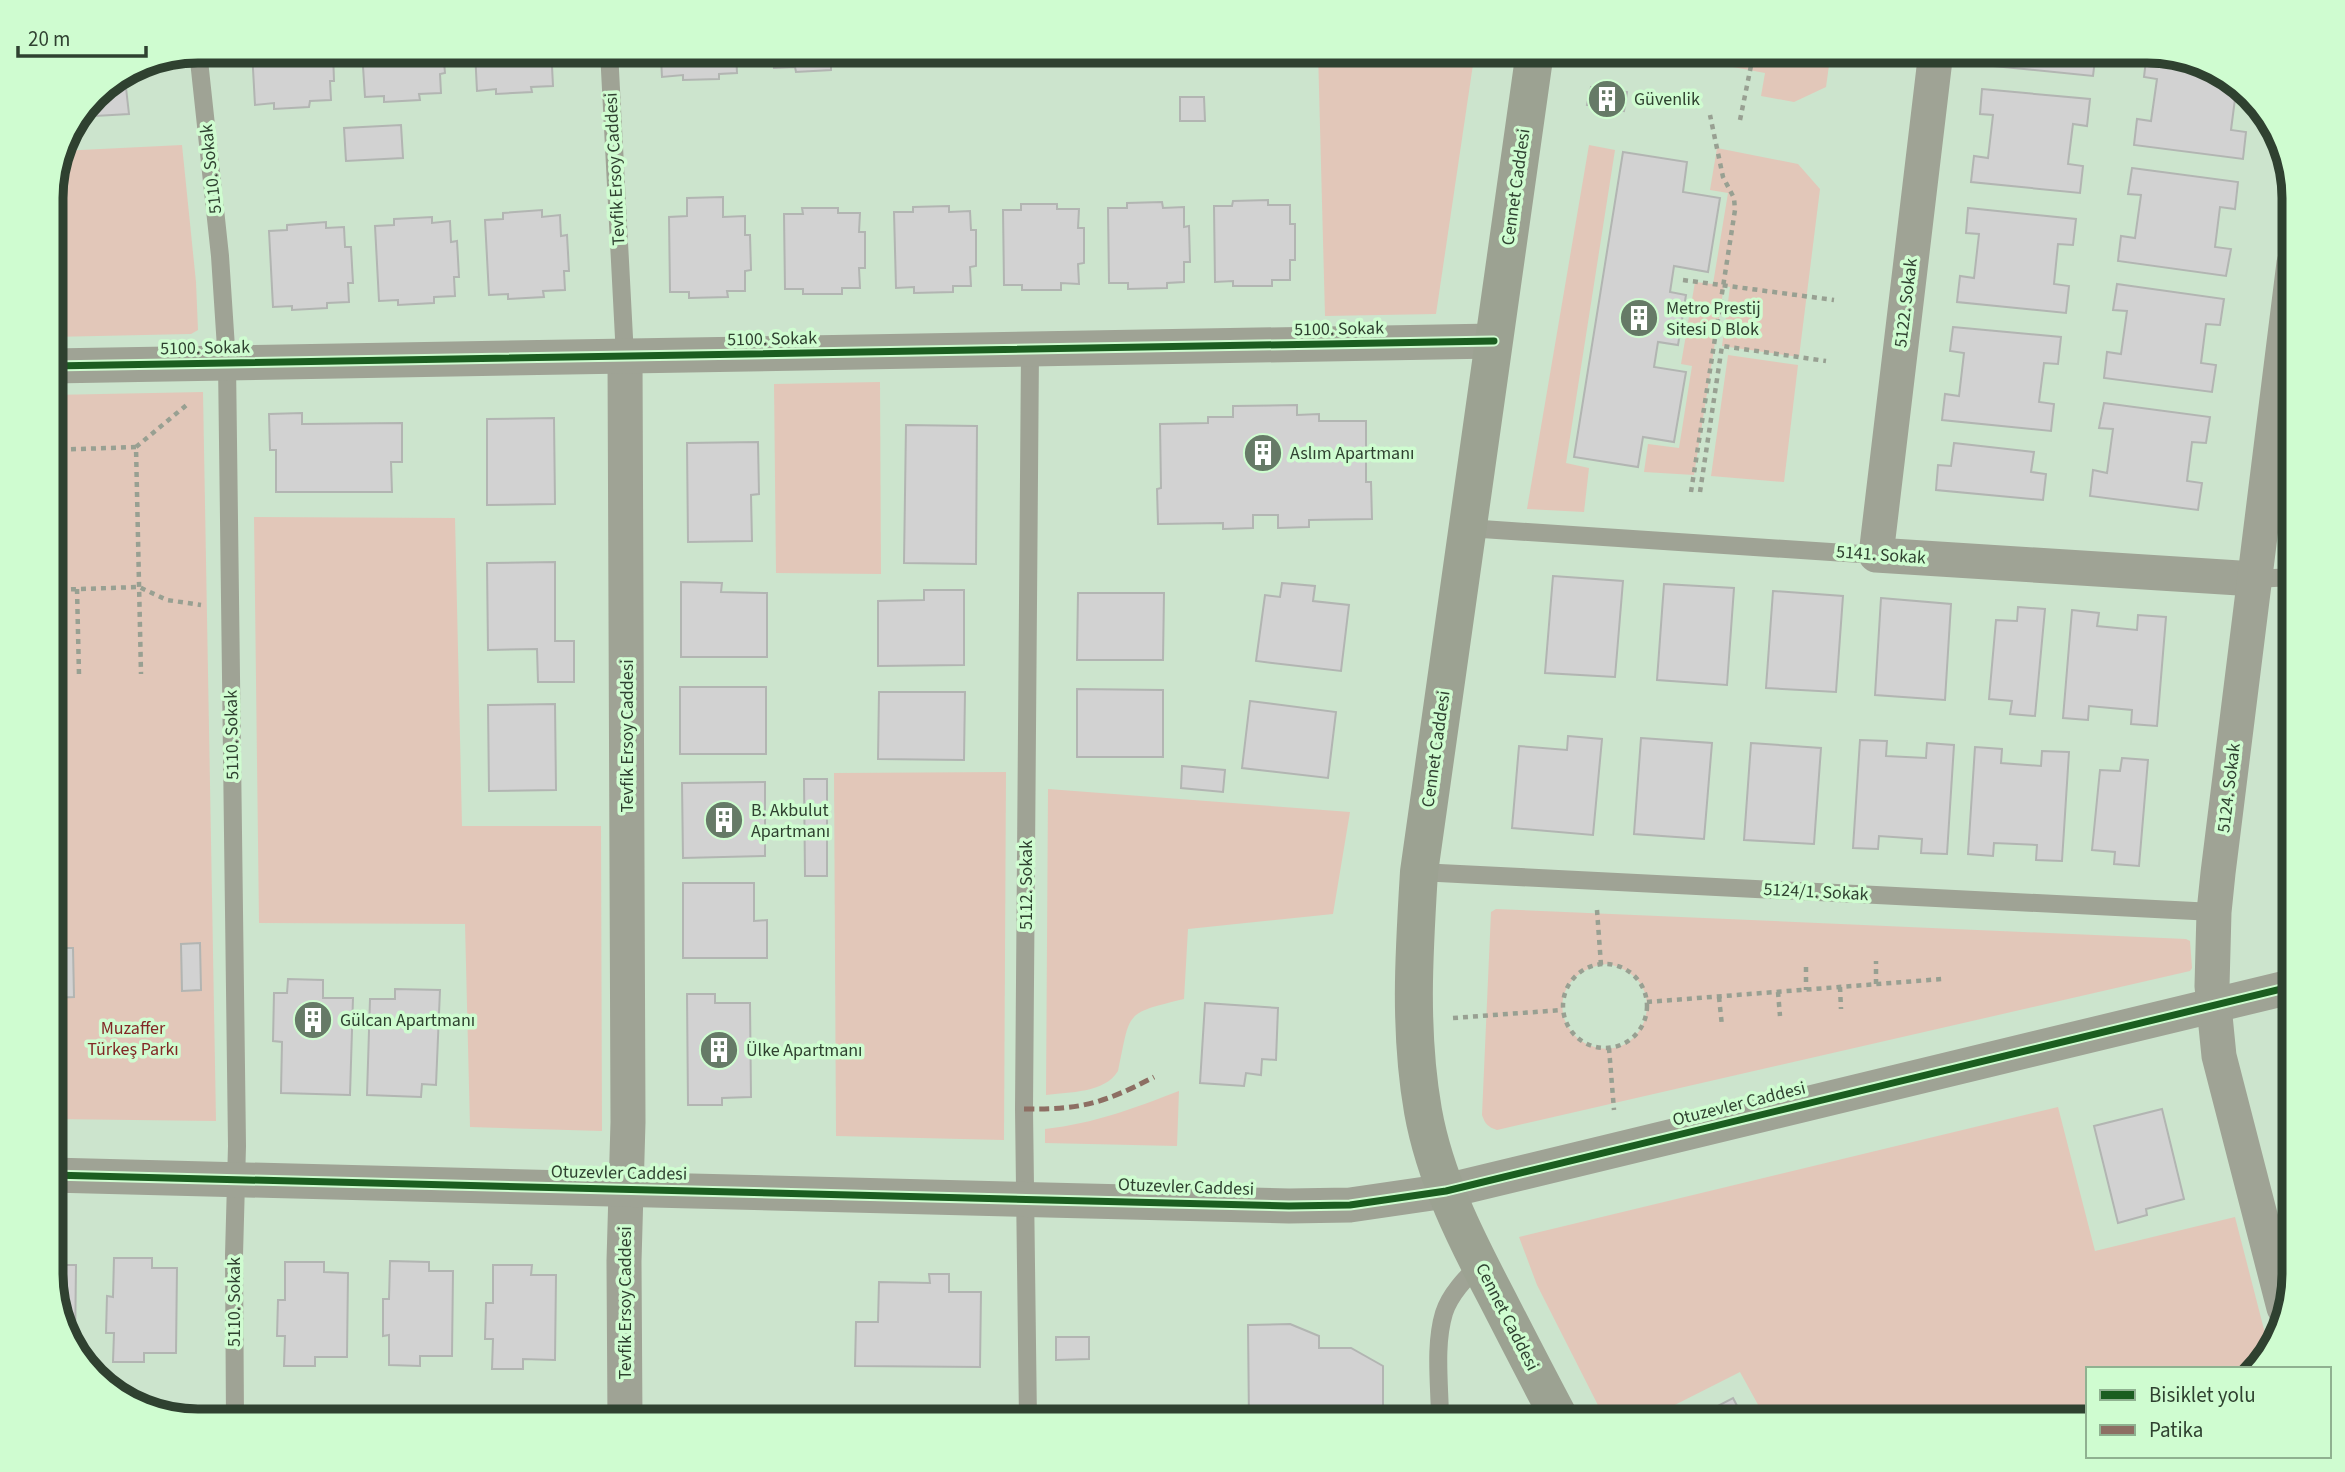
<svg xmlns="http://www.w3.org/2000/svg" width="2345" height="1472" font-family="'Source Sans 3',sans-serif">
  <rect width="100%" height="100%" fill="#cce4cd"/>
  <g fill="#e2c7b9" fill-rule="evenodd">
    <polygon points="1318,51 1475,51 1436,314 1325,316"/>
    <polygon points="1736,51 1831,51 1826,87 1794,102 1761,96 1765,73 1733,67"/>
    <polygon points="182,145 196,282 198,330 191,334 51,337 51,188 60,151"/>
    <polygon points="1589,145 1615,150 1566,463 1589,468 1584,512 1527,509"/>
    <polygon points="1717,148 1798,164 1820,189 1799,357 1722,346 1730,287 1724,286 1694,475 1644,472 1648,444 1679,448 1692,366 1681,364 1695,282 1713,284 1728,193 1710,190"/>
    <polygon points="1728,355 1798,365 1784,482 1711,476"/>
    <polygon points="880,382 881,574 776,573 774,384"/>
    <polygon points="203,392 216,1121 51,1119 51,395"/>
    <polygon points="254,517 455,518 462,826 601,826 602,1131 470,1127 465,924 259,923"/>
    <polygon points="1006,772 1004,1140 836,1136 834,773"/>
    <path d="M1048,789l302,23 -17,102 -145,15 -4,70c-61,15 -53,12 -66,72 -13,22 -49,21 -72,24z"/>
    <path d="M1496,909l690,30 4,2 2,27 -2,3 -693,159c-9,-3 -12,-6 -15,-15l9,-203zM1608,964c69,15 36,104 -19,81 -12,-5 -21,-15 -25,-27 -8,-30 15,-52 44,-54z"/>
    <path d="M1179,1091l-2,55 -132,-3v-14c51,-6 87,-20 134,-38z"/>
    <polygon points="2058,1107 2095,1251 2235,1217 2268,1345 2267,1359 2257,1368 2088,1369 2088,1412 2053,1421 1767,1421 1740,1372 1643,1421 1606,1421 1537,1285 1519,1237"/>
  </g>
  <g fill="#d2d2d2" stroke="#b2b5b2" stroke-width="2">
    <polygon points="252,51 333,51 334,81 330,81 331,100 310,101 309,107 274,109 274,103 255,105"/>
    <polygon points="362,51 443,51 445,73 440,74 441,93 419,94 420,100 384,102 384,96 365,97"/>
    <polygon points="475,51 556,51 557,66 552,66 553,86 531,87 532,92 496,94 496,89 477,91"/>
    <polygon points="655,51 736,51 737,73 719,74 719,79 683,80 683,75 662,77 661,58 656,58"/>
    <polygon points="773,51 848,51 849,64 831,65 831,70 796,72 795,67 774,68"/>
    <polygon points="884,51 960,51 960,57 942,58 942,63 907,65 906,60 885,61"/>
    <polygon points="995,51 1052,51 1052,55 1016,57 1016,52 995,53"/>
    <polygon points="1663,51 1705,51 1704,57"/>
    <polygon points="1986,51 2096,51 2093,76 1984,65"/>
    <polygon points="2147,52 2229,75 2244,92 2236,91 2231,130 2246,132 2243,159 2134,145 2137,119 2151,121 2157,79 2144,77"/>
    <polygon points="140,63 141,78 125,79 129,114 78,117 94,93"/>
    <polygon points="1591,87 1627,92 1624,111 1587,105"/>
    <polygon points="1982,89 2090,99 2087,126 2073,124 2068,164 2083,166 2080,193 1971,182 1974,156 1988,158 1993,115 1980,114"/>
    <polygon points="1180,97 1204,97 1205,121 1180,121"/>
    <polygon points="401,125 403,158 346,161 344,128"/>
    <polygon points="1623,152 1687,162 1683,192 1720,198 1708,272 1674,266 1670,292 1686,295 1678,345 1658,342 1654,367 1686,372 1674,442 1643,437 1638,467 1574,457"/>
    <polygon points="2132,168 2238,182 2235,209 2220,207 2215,247 2231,249 2226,276 2118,261 2121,236 2135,238 2141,195 2128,194"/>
    <polygon points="723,197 723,217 745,216 745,235 750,235 751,270 745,271 745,291 727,291 728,297 689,298 689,292 670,292 669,217 687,216 687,198"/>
    <polygon points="1268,200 1268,205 1290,205 1290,224 1295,224 1295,260 1290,260 1290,280 1272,280 1272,286 1233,286 1233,281 1215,282 1214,206 1232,206 1233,201"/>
    <polygon points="1162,202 1163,208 1184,207 1184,227 1189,226 1190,262 1184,262 1184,282 1167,283 1167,288 1128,289 1128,283 1109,283 1108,208 1127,208 1127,203"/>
    <polygon points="1021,204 1057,204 1057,209 1079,209 1078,228 1084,228 1084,263 1078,264 1079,284 1061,283 1061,290 1022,290 1022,285 1004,285 1003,210 1021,210"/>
    <polygon points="949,206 949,212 970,211 971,230 976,230 976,266 970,267 971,286 953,286 953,292 914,293 914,287 896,288 894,212 913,212 913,207"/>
    <polygon points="802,208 838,208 838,213 860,213 859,232 865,232 865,268 859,268 860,288 842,288 842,294 803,294 803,289 785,289 784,214 803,214"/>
    <polygon points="1968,208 2076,219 2073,245 2058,244 2054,284 2069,286 2066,313 1957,302 1960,276 1974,278 1979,234 1966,233"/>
    <polygon points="542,210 542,217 560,215 561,236 567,235 569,271 564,271 565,290 543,291 544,297 508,299 508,294 489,295 485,220 503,219 503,213"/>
    <polygon points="432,217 432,223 450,221 451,242 457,241 459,277 454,277 455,296 434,297 434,303 398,305 398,300 379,301 375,226 394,225 394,219"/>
    <polygon points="326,222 326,228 344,227 345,247 351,247 353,283 348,283 349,302 327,303 327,308 292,310 292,306 273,307 269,231 287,230 287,225"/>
    <polygon points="2117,284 2224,299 2220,325 2206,324 2201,363 2216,365 2212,392 2104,378 2107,352 2121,354 2127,311 2113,310"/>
    <polygon points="1953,327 2061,337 2058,364 2044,363 2039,402 2054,404 2051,431 1942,420 1945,394 1959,396 1964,353 1950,351"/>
    <polygon points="2104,403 2210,417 2206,443 2192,442 2187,481 2202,483 2198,510 2090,496 2093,470 2107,473 2113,429 2099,428"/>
    <polygon points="1297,405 1297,415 1319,414 1319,421 1366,421 1366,482 1371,482 1372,519 1309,520 1309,527 1278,528 1278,515 1253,515 1253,528 1223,529 1223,523 1158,524 1157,489 1161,488 1160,424 1208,423 1208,417 1233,417 1233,406"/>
    <polygon points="302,413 302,424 402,423 402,462 391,462 392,492 276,492 276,450 270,450 269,414"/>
    <polygon points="554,418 555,504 487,505 487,419"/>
    <polygon points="906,425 977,426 976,564 904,563"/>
    <polygon points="758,442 759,494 751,495 752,541 688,542 687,443"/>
    <polygon points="1954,443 2034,452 2031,472 2046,474 2043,500 1936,490 1938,465 1951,466"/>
    <polygon points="555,562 555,641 574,641 574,682 538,682 537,649 488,650 487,563"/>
    <polygon points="1553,576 1623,581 1615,677 1545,673"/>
    <polygon points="681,582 722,583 721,592 767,593 767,657 681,657"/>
    <polygon points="1282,583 1315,586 1313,601 1349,605 1341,671 1256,661 1265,595 1280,597"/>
    <polygon points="1664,584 1734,588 1727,685 1657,680"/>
    <polygon points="924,590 964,590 964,665 878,666 878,601 924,600"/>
    <polygon points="1773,591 1843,596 1836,692 1766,688"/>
    <polygon points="1078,593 1164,593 1163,660 1077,660"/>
    <polygon points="1881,598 1951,604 1945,700 1875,695"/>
    <polygon points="2018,607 2045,609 2035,716 2010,714 2012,701 1989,699 1996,620 2017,621"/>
    <polygon points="2072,610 2099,613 2097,626 2137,630 2138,615 2166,617 2157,726 2131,724 2132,710 2089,706 2088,720 2063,718"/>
    <rect x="680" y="687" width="86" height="67"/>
    <polygon points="1077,689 1163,690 1163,757 1077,757"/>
    <polygon points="879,692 965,692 964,760 878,759"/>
    <polygon points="1250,701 1336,712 1328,778 1242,768"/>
    <polygon points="555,704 556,790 489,791 488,705"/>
    <polygon points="1568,736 1602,739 1593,835 1512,828 1519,746 1567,750"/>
    <polygon points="1641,738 1712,743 1704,839 1634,834"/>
    <polygon points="1860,740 1887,741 1886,756 1926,758 1927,743 1954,745 1947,854 1921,853 1922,839 1879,836 1878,849 1853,848"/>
    <polygon points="1751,743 1821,748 1814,844 1744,840"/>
    <polygon points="1975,747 2002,749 2001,763 2041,766 2042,751 2069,752 2062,861 2036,860 2037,845 1994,843 1993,856 1968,854"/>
    <polygon points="2122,758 2148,760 2139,866 2114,864 2115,852 2092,850 2100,770 2120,771"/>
    <polygon points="1182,766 1225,770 1223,792 1181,788"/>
    <polygon points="804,779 827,779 827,876 805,876"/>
    <polygon points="765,782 765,856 683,858 682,783"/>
    <polygon points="2294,793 2294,866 2282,811 2290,809 2287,794"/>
    <polygon points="683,883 754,883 754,921 767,920 767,958 683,958"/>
    <polygon points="200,943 201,990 182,991 181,944"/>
    <polygon points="51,948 73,948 74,997 51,998"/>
    <polygon points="288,979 323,980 323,998 353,998 350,1095 281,1093 282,1042 273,1041 274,993 287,993"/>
    <polygon points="395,989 440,990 436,1085 422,1084 421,1097 367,1095 370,999 395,999"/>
    <polygon points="687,994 715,994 715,1003 750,1003 751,1097 722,1098 722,1105 688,1105"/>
    <polygon points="1205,1003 1278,1008 1276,1060 1262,1059 1261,1075 1246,1073 1244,1086 1200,1083"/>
    <polygon points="2294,1070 2294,1127 2284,1083 2293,1081 2291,1071"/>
    <polygon points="2162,1109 2184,1199 2146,1209 2147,1215 2118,1223 2094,1126"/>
    <polygon points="51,1255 52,1265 76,1265 75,1349 70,1347 51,1284"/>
    <polygon points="114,1258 152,1258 152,1268 177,1268 176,1353 144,1353 144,1362 113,1362 114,1333 106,1333 107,1296 113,1297"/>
    <polygon points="390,1261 429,1262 429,1271 453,1271 452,1356 420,1356 420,1366 389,1365 389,1335 383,1336 383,1299 389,1299"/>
    <polygon points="285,1262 324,1262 324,1272 348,1273 347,1357 315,1357 315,1366 284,1366 285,1336 277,1336 278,1300 285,1300"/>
    <polygon points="493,1265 532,1265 531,1275 556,1275 555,1360 523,1359 523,1369 492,1369 493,1339 485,1339 486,1303 493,1303"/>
    <polygon points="929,1274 949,1274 949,1292 981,1292 980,1367 855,1366 856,1322 878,1322 879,1282 930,1283"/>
    <polygon points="1290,1324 1319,1336 1319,1348 1351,1348 1383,1366 1383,1421 1249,1421 1248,1325"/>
    <polygon points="1056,1337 1089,1337 1089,1359 1056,1360"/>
    <polygon points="1733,1398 1745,1421 1689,1421"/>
    <polygon points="1119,1408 1145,1409 1144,1416 1168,1416 1168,1421 1065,1421 1065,1415 1118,1416"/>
  </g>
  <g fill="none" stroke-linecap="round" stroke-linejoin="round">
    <g stroke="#98a092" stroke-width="4.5" stroke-dasharray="5 5" stroke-linecap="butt">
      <polyline points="1740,120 1754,51"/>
      <polyline points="1683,280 1834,300"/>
      <polyline points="136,447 189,403"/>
      <polyline points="51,450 136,447 141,674"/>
      <polyline points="1691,492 1735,210 1734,198 1723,177 1710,115"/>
      <polyline points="1700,492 1722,346 1826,361"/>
      <polyline points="77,589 79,675"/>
      <polyline points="51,590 139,587 167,600 201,605"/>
      <polyline points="1597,910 1601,965"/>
      <circle cx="1605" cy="1006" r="42"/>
      <polyline points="1806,967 1806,990"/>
      <polyline points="1876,984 1876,961"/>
      <polyline points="1840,987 1841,1009"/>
      <polyline points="1778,992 1780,1016"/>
      <polyline points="1719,997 1722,1026"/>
      <polyline points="1647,1002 1942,979"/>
      <polyline points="1453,1018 1562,1010"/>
      <polyline points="1609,1048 1614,1110"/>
    </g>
    <g stroke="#9fa395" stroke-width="18">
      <polyline points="198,51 220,256 227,363 237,1146 234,1255 235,1421"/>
      <polyline points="609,51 625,357"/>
      <polyline points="1467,528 1876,555"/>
      <polyline points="2255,579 2294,577"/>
      <polyline points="1419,872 2214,912"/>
      <polyline points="1028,1421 1024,1109 1030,350"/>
      <path d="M1440,1421c0,-34 -6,-75 4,-108 6,-19 22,-35 35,-48"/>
    </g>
    <g stroke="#9fa395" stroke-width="35">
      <polyline points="1936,51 1876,555 2255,579"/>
      <polyline points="625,357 628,1122 624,1261 625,1421"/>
      <polyline points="51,366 1494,341"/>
      <polyline points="51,1175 1289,1206 1350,1205 1446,1191 2294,986"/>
      <polyline points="2284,1308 2219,1056 2212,986 2214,912 2218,873 2294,263"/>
    </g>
    <path stroke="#9ca292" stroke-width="38" d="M1535,51l-116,821c-5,81 -10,159 4,239 12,67 43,128 74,187 21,41 42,82 64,123"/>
    <path stroke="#8d6e63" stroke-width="5" stroke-dasharray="10 5" stroke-linecap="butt" d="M1024,1109c57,1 80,-6 130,-32"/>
    <g stroke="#cffcd0" stroke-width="11">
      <g id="cycleway">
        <polyline points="51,366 1494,341"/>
        <polyline points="51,1175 1289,1206 1350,1205 1446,1191 2294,986"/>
      </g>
    </g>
    <use href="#cycleway" stroke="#1b5e20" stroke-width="7"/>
  </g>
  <defs>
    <g id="building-disc" transform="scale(2.0125)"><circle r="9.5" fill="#667a67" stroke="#cffcd0"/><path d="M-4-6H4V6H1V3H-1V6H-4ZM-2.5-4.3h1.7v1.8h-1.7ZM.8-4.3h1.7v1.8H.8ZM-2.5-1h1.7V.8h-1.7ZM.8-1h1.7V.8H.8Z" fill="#fff"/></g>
  </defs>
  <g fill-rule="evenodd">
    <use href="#building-disc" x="1607" y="99"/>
    <use href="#building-disc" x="1639" y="318"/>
    <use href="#building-disc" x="1263" y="453"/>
    <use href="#building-disc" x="724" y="820"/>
    <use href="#building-disc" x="313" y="1020"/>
    <use href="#building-disc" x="719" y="1050"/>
  </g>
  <g text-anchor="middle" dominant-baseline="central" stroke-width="7" stroke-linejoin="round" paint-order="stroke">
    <g font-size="18" fill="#2f4130" stroke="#cffcd0" text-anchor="start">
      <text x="1634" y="99">Güvenlik</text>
      <text x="1666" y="308">Metro Prestij<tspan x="1666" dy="21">Sitesi D Blok</tspan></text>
      <text x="1290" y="453">Aslım Apartmanı</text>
      <text x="751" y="810">B. Akbulut<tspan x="751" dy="21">Apartmanı</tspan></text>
      <text x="340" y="1020">Gülcan Apartmanı</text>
      <text x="746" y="1050">Ülke Apartmanı</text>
    </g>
    <g font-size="18" fill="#2f4130" stroke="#cffcd0">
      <text transform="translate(211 169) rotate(-96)">5110. Sokak</text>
      <text transform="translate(615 169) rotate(-93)">Tevfik Ersoy Caddesi</text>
      <text transform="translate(1516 187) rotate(-82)">Cennet Caddesi</text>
      <text transform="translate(1906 303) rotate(-83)">5122. Sokak</text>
      <text transform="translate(1339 329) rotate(-1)">5100. Sokak</text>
      <text transform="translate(772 339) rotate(-1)">5100. Sokak</text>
      <text transform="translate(205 348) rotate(-1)">5100. Sokak</text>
      <text transform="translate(1881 555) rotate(4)">5141. Sokak</text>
      <text transform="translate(232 735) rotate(-91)">5110. Sokak</text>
      <text transform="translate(627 736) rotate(-90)">Tevfik Ersoy Caddesi</text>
      <text transform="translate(1436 749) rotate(-82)">Cennet Caddesi</text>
      <text transform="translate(2229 788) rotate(-83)">5124. Sokak</text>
      <text transform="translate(1026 885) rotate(-90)">5112. Sokak</text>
      <text transform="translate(1816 892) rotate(3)">5124/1. Sokak</text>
      <text transform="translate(1739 1104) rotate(-14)">Otuzevler Caddesi</text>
      <text transform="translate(619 1173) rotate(1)">Otuzevler Caddesi</text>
      <text transform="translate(1186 1187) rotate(2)">Otuzevler Caddesi</text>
      <text transform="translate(234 1302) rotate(-90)">5110. Sokak</text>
      <text transform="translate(625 1303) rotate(-90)">Tevfik Ersoy Caddesi</text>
      <text transform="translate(1507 1317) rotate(63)">Cennet Caddesi</text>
    </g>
    <g font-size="18" fill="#822725" stroke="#cffcd0">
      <text x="133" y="1028">Muzaffer<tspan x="133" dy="21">Türkeş Parkı</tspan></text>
    </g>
  </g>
  <path d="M0 0H2345V1472H0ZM198 63H2147A135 135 0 0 1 2282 198V1274A135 135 0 0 1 2147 1409H198A135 135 0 0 1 63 1274V198A135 135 0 0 1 198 63Z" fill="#cffcd0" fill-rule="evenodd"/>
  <path fill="none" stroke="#2f4130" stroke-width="9" d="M198 63H2147A135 135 0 0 1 2282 198V1274A135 135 0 0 1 2147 1409H198A135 135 0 0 1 63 1274V198A135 135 0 0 1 198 63Z"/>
  <rect x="2086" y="1367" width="245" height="91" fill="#cffcd0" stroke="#8fb190" stroke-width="2"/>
  <rect x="2100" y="1390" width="35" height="10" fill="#1b5e20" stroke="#8fb190" stroke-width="2"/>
  <text x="2149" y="1402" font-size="21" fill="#2f4130">Bisiklet yolu</text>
  <rect x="2100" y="1425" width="35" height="10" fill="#8d6e63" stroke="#8fb190" stroke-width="2"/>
  <text x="2149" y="1437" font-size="21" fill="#2f4130">Patika</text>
  <path d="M18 46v10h128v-10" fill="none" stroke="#2f4130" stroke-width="3.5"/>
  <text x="28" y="46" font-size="21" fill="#2f4130" stroke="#cffcd0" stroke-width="5" paint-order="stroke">20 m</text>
</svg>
